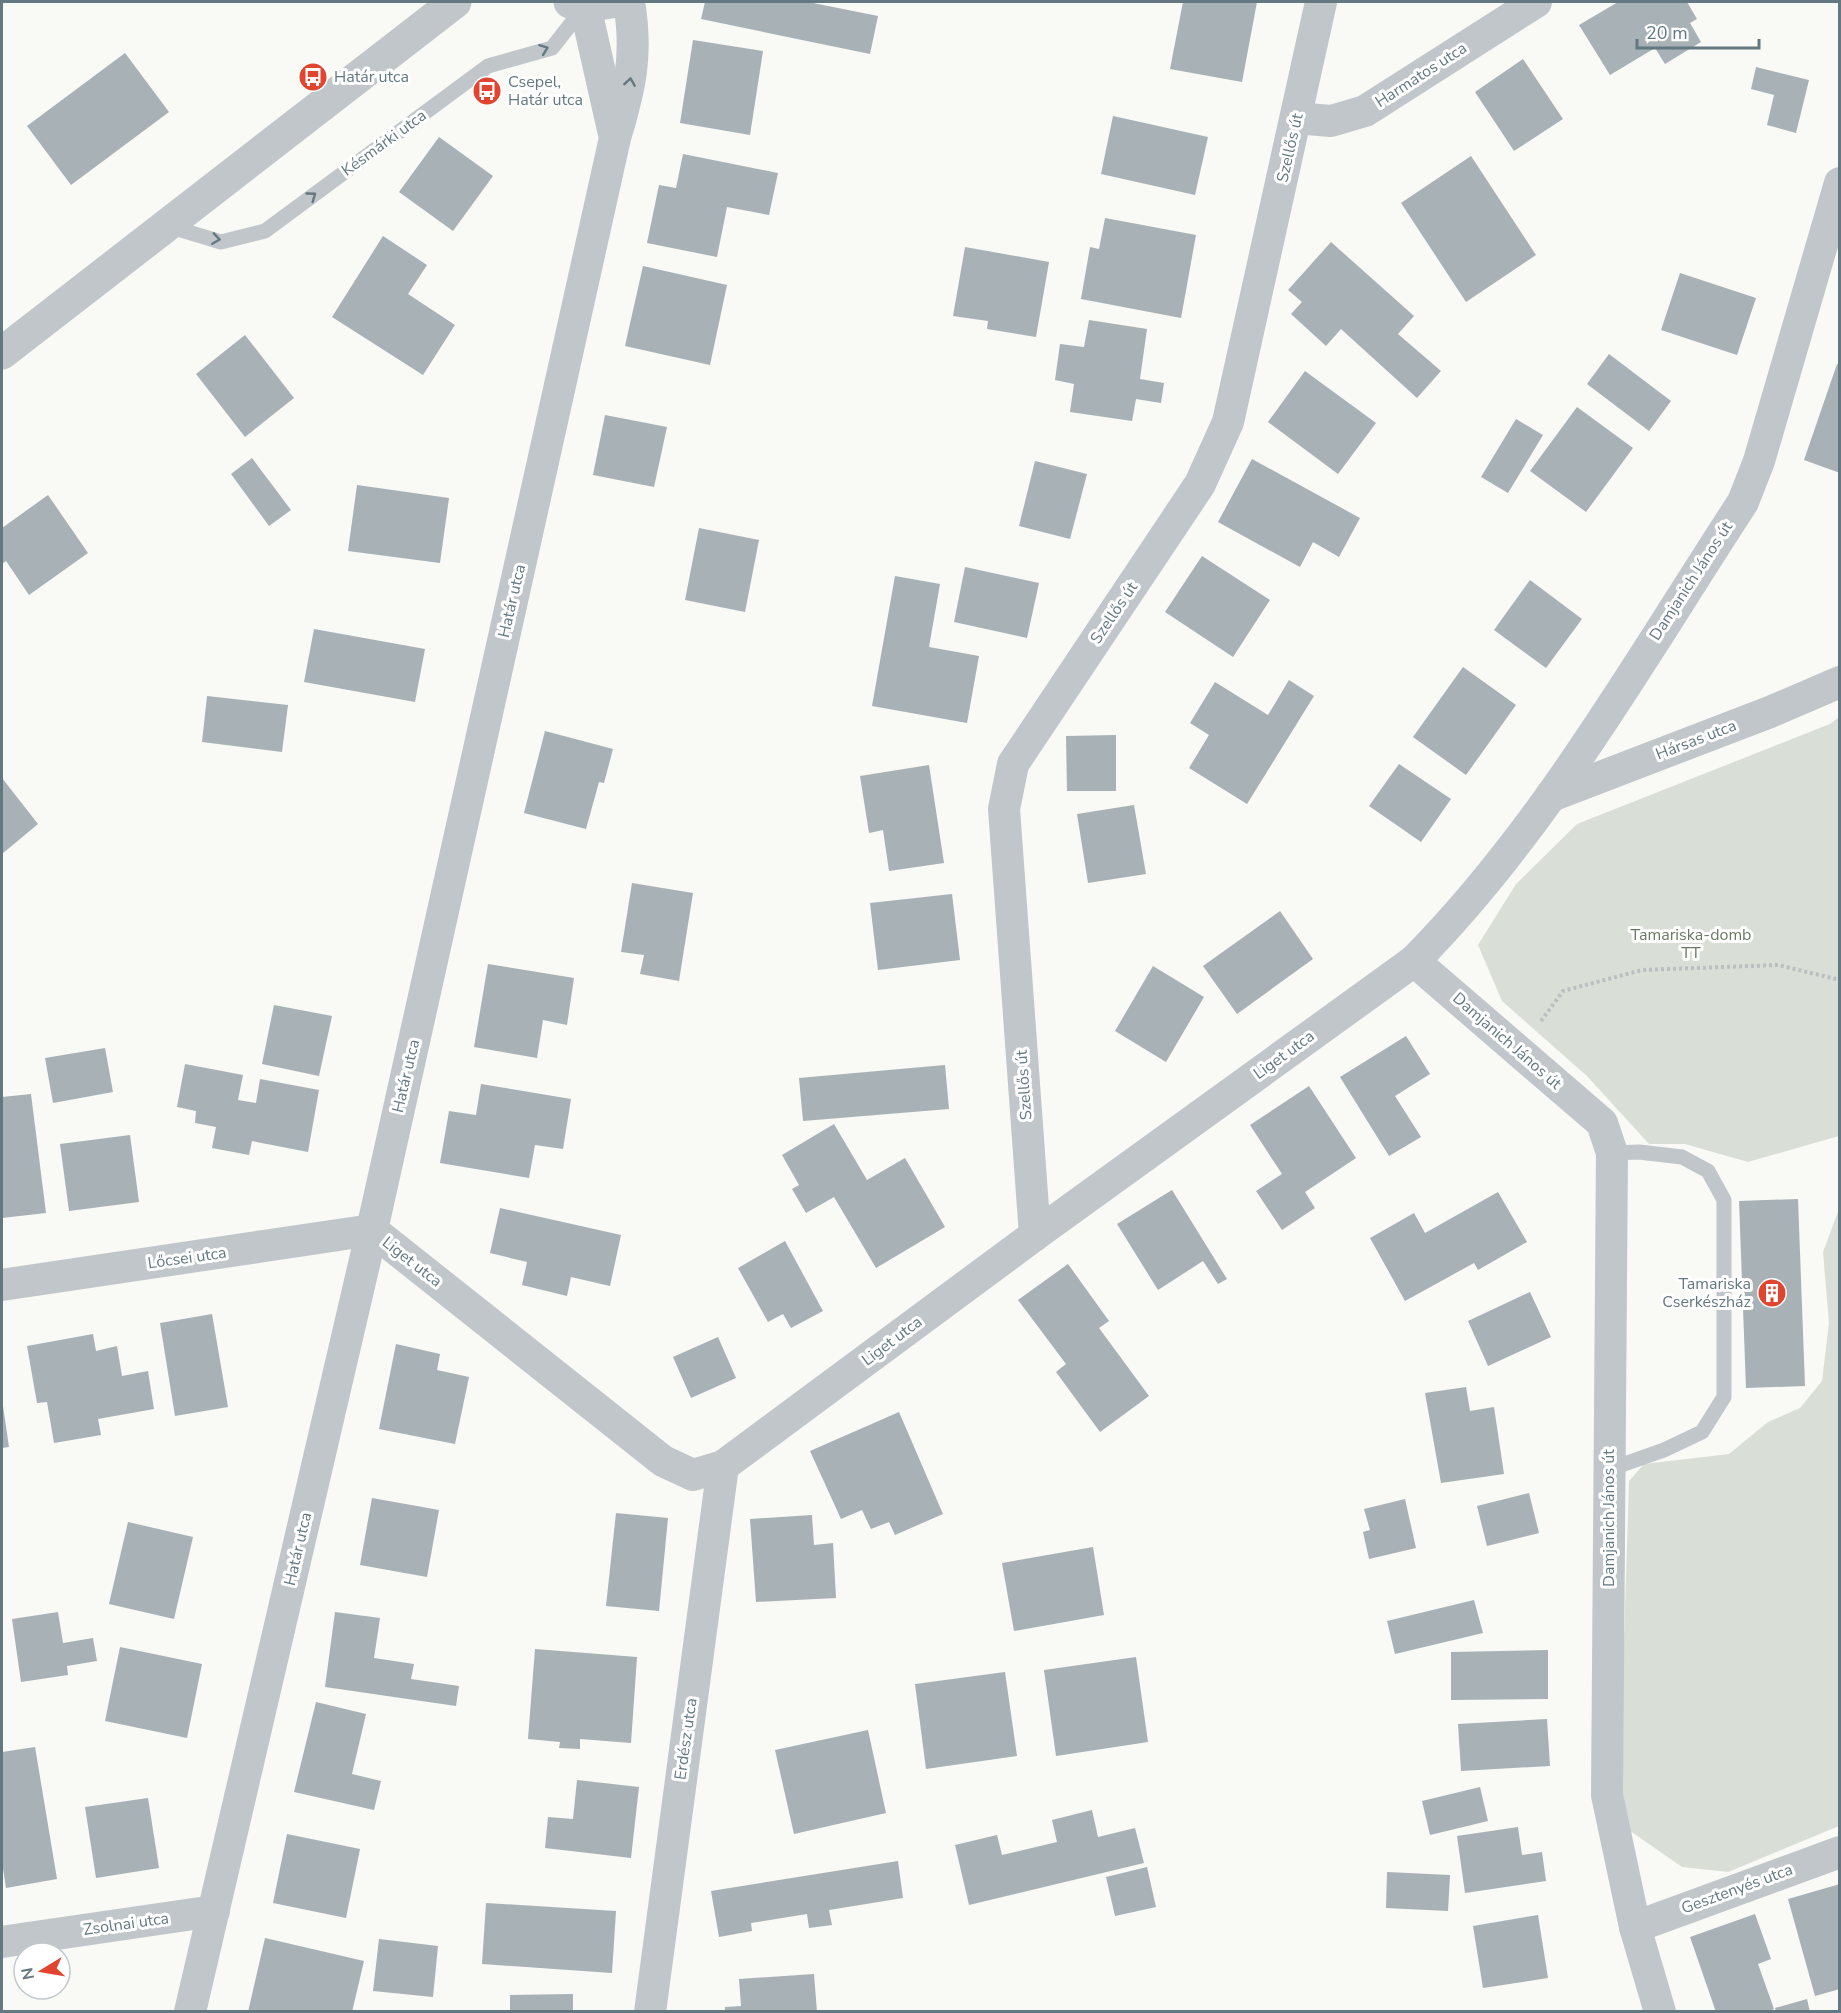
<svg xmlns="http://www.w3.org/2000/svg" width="1841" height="2013" font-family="'Nunito Sans',sans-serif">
  <rect width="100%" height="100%" fill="#f9f9f6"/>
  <g fill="#d9ded6">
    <polygon points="1839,717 1839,1136 1748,1162 1685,1144 1649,1144 1587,1076 1502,1001 1478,945 1516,884 1577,824 1830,724"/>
    <polygon points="1839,1209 1839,1826 1728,1872 1682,1867 1626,1828 1619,1806 1629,1481 1644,1464 1729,1454 1768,1422 1800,1408 1822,1381 1829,1323 1823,1252"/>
  </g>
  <g fill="#a7b1b6">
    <polygon points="705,2 808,2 878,16 870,54 701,19"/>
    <polygon points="1183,2 1257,2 1242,82 1170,69"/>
    <polygon points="1618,2 1687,2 1697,19 1690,23 1701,42 1665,64 1655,48 1610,75 1579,25"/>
    <polygon points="693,40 763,51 750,135 680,123"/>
    <polygon points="125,53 169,112 71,185 27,126"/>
    <polygon points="1523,59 1563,119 1514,151 1475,92"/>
    <polygon points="1756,67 1809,80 1796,133 1767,125 1774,95 1751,89"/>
    <polygon points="1113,116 1208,137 1195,195 1101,174"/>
    <polygon points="439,137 493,176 453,231 399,192"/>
    <polygon points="683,154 778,173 769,215 727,207 717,257 647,243 659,185 676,188"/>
    <polygon points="1471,156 1536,255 1466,302 1401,203"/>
    <polygon points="1105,218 1196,235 1181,318 1081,299 1090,247 1099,249"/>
    <polygon points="383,236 427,265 408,294 455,325 423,375 332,317"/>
    <polygon points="1331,242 1414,316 1398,334 1441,371 1417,398 1341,329 1326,346 1291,314 1302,302 1288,290"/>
    <polygon points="965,247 1049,262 1036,337 987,329 988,321 953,316"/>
    <polygon points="643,266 727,285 710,365 625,346"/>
    <polygon points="1680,273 1756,298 1737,355 1661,330"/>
    <polygon points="1089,320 1147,329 1140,379 1164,383 1161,403 1136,399 1132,421 1070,412 1074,384 1055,380 1060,344 1084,347"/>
    <polygon points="245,335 294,398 245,437 196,374"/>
    <polygon points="1609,354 1671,401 1649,431 1587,384"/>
    <polygon points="1837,364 1840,365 1840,473 1804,460"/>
    <polygon points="1305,371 1376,423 1338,474 1268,422"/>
    <polygon points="1577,407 1633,448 1586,512 1530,471"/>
    <polygon points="605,415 667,427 654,487 593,475"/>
    <polygon points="1516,419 1543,435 1508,493 1481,477"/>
    <polygon points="252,458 291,510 269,526 231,474"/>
    <polygon points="1252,459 1360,518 1339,557 1313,542 1300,567 1218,522"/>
    <polygon points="1035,461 1087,474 1070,539 1019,526"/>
    <polygon points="357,485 449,498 440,563 348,551"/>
    <polygon points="48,495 88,553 29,595 6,561 2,564 2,528"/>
    <polygon points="699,528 759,540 745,612 685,600"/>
    <polygon points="1202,556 1270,600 1233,657 1165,612"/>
    <polygon points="965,567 1039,583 1027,638 954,622"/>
    <polygon points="895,576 940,584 929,647 979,656 967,723 872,706"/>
    <polygon points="1530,580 1582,619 1546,668 1494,630"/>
    <polygon points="314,629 425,649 415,702 304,682"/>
    <polygon points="1463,667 1516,705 1466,775 1413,737"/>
    <polygon points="1289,680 1314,696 1247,804 1189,768 1209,735 1190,723 1215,682 1268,715"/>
    <polygon points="207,696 288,705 282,752 202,742"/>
    <polygon points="545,731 613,749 604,783 599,782 586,829 524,813"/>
    <polygon points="1116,735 1116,791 1067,791 1066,736"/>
    <polygon points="1399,764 1451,799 1421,842 1369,806"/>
    <polygon points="929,765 944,863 889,871 883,830 869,833 860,776"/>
    <polygon points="2,778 38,824 2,854"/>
    <polygon points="1134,805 1146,874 1088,883 1077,814"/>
    <polygon points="632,883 693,893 679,981 640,974 644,955 621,952"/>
    <polygon points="952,894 960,960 878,970 870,903"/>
    <polygon points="1280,911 1313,959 1237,1014 1203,966"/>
    <polygon points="488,964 574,978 567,1025 543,1020 537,1058 474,1047"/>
    <polygon points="1153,966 1204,997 1166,1062 1115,1031"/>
    <polygon points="274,1005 332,1016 319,1076 262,1064"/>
    <polygon points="1406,1036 1430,1074 1395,1096 1421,1137 1389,1156 1340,1077"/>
    <polygon points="105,1048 113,1092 53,1103 45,1058"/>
    <polygon points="185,1064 243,1075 238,1100 256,1103 260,1079 319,1090 308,1152 252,1141 249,1155 212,1148 216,1127 195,1123 196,1111 177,1107"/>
    <polygon points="945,1065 949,1109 803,1121 799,1078"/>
    <polygon points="481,1084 571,1099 563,1149 535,1145 529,1178 440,1163 449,1111 476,1115"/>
    <polygon points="1309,1086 1356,1158 1305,1192 1315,1208 1282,1230 1256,1191 1282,1174 1250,1125"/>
    <polygon points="31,1094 46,1213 2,1218 2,1097"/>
    <polygon points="834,1124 867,1180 905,1158 945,1227 876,1268 834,1197 806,1213 792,1189 799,1185 782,1155"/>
    <polygon points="130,1135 139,1202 69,1211 60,1144"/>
    <polygon points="1172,1190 1227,1279 1218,1284 1203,1261 1158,1290 1117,1224"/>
    <polygon points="1498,1192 1527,1242 1478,1270 1474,1263 1405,1301 1370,1238 1414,1213 1425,1233"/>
    <polygon points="1798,1199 1805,1386 1746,1388 1739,1201"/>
    <polygon points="500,1208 621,1235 610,1286 571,1277 567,1296 522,1285 527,1262 490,1253"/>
    <polygon points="785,1241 823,1311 791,1328 783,1314 768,1322 738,1268"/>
    <polygon points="1068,1264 1109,1321 1099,1328 1149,1396 1100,1432 1056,1372 1066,1364 1018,1300"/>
    <polygon points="1530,1292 1551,1337 1488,1366 1468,1321"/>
    <polygon points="212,1314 228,1407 175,1416 160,1323"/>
    <polygon points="93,1334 96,1351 117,1346 122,1376 148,1371 154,1409 98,1419 101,1435 54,1443 47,1402 37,1403 27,1346"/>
    <polygon points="718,1337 736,1378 691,1398 673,1357"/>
    <polygon points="396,1344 440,1354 437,1370 469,1377 455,1444 379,1429"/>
    <polygon points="1466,1387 1470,1411 1494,1407 1504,1474 1441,1483 1425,1393"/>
    <polygon points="3,1406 9,1447 2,1448 2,1407"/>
    <polygon points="899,1412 943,1514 895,1535 889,1522 871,1529 862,1510 841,1519 810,1451"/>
    <polygon points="1529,1493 1539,1533 1487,1546 1477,1506"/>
    <polygon points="372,1498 439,1510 427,1577 360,1565"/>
    <polygon points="1405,1499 1416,1548 1369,1559 1363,1532 1370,1530 1364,1509"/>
    <polygon points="616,1513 668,1518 659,1611 606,1606"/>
    <polygon points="812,1515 814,1545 833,1543 836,1598 756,1602 750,1519"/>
    <polygon points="128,1522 193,1537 174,1619 109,1604"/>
    <polygon points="1093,1547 1104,1615 1014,1631 1002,1563"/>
    <polygon points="1474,1600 1483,1633 1395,1654 1387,1621"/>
    <polygon points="58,1612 63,1643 93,1638 97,1661 67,1666 68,1675 21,1682 12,1619"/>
    <polygon points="335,1612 380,1618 374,1658 414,1664 411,1679 459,1686 456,1706 325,1687"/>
    <polygon points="120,1647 202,1664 187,1738 105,1721"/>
    <polygon points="535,1649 637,1657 631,1743 580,1739 580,1749 559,1748 560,1742 528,1739"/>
    <polygon points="1548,1650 1548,1699 1451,1700 1451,1652"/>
    <polygon points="1136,1657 1148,1742 1056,1756 1044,1670"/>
    <polygon points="1005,1672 1017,1756 926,1769 915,1684"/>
    <polygon points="316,1702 366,1714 352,1774 381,1781 374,1810 294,1792"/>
    <polygon points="1547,1719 1550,1766 1461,1771 1458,1724"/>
    <polygon points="868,1730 886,1813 794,1834 775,1750"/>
    <polygon points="35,1747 57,1879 6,1888 2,1862 2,1752"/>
    <polygon points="577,1780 639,1787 631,1858 545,1848 548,1817 573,1819"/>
    <polygon points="1480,1787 1488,1821 1430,1835 1422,1801"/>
    <polygon points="148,1798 159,1868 96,1878 85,1807"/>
    <polygon points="1092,1810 1098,1837 1135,1828 1144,1863 969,1905 955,1845 997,1835 1002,1855 1057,1842 1052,1820"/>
    <polygon points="1518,1827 1522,1855 1542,1852 1546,1881 1465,1893 1457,1836"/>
    <polygon points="287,1834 360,1849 346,1918 273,1903"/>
    <polygon points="898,1861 903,1898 829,1910 832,1925 809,1928 807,1914 751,1923 752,1931 719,1937 711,1891"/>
    <polygon points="1147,1867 1156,1907 1115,1916 1106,1877"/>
    <polygon points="1387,1872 1450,1875 1448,1911 1386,1908"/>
    <polygon points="1840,1884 1840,1989 1815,1996 1788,1899"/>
    <polygon points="486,1903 616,1911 612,1973 482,1964"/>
    <polygon points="1755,1914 1771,1959 1758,1964 1774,2009 1767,2012 1716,2012 1690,1937"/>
    <polygon points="1538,1915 1548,1978 1483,1988 1473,1926"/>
    <polygon points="265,1938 364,1961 352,2012 248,2012"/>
    <polygon points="379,1939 438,1946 433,1997 373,1991"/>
    <polygon points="814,1974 817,2012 725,2012 725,2007 741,2006 739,1979"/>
    <polygon points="573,1994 573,2012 510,2012 510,1995"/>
    <polygon points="1807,1999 1810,2012 1776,2012 1775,2008"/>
  </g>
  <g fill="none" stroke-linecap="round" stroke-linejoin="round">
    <polyline stroke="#babfc1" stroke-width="4" stroke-dasharray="3 3" stroke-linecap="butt" points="1541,1021 1563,991 1642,970 1778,965 1840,980"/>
    <g stroke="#c0c6c9" stroke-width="15">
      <polyline points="168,226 221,242 265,231 488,66 552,48 585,6"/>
      <polyline points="1610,1469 1664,1450 1702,1432 1724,1397 1724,1200 1708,1171 1682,1157 1639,1152 1612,1153"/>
    </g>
    <g stroke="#c0c6c9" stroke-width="32">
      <polyline points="585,6 614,134"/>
      <polyline points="1296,118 1331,121 1365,111 1536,2"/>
      <polyline points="1551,796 1770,712 1840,682"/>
      <polyline points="1414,961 1602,1123 1612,1153 1607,1795 1635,1927 1660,2012"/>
      <polyline points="1035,1235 1004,809 1013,764 1200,484 1228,422 1321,2"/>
      <path d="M2,1285l370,-55 291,231 30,14 30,-9 312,-231 379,-274c131,-132 227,-303 329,-459l16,-41 81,-278"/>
      <polyline points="1635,1927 1840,1852"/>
      <polyline points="2,1942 214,1911"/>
      <path d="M190,2012l182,-782 243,-1092c15,-50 23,-83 14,-136"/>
      <polyline points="650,2012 723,1466"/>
    </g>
    <g stroke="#c0c6c9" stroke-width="33">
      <polyline points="570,2 585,6 611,2"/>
      <polyline points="2,353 455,2"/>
    </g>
  </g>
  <defs><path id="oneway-chevron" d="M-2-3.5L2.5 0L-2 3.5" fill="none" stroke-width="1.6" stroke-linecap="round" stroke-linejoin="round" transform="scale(1.5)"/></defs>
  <g stroke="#647881">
    <use href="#oneway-chevron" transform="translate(544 49) rotate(-21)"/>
    <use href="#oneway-chevron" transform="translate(630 82) rotate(-81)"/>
    <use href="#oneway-chevron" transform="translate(312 196) rotate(-36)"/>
    <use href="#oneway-chevron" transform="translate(216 239) rotate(8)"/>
  </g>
  <defs>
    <g id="bus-disc" transform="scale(1.5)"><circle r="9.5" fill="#e1452f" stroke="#fff"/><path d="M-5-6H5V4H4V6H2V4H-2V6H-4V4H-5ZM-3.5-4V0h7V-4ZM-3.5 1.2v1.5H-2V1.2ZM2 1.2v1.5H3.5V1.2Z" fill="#fff"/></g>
    <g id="building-disc" transform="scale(1.5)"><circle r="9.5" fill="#e1452f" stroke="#fff"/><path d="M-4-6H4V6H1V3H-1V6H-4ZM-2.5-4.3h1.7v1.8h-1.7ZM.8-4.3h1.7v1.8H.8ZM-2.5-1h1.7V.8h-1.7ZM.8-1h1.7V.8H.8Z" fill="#fff"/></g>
  </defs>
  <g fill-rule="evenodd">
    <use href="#bus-disc" x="313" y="77"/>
    <use href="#bus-disc" x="487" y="91"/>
    <use href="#building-disc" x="1772" y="1293"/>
  </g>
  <g text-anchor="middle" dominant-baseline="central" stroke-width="6" stroke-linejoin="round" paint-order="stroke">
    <g font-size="16" fill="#647881" stroke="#fff">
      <text transform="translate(1421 75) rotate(-33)">Harmatos utca</text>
      <text transform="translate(384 143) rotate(-36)">Késmárki utca</text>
      <text transform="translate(1290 148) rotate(-77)">Szellős út</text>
      <text transform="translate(1691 581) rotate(-57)">Damjanich János út</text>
      <text transform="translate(512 601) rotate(-77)">Határ utca</text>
      <text transform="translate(1114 613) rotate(-56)">Szellős út</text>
      <text transform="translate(1696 740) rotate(-21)">Hársas utca</text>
      <text transform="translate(1507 1041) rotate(41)">Damjanich János út</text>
      <text transform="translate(1284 1055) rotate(-36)">Liget utca</text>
      <text transform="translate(406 1076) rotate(-77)">Határ utca</text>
      <text transform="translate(1024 1085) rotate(-94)">Szellős út</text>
      <text transform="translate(187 1258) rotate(-8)">Lőcsei utca</text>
      <text transform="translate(412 1262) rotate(38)">Liget utca</text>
      <text transform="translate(892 1341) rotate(-37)">Liget utca</text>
      <text transform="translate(1609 1518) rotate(-90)">Damjanich János út</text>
      <text transform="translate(298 1549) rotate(-77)">Határ utca</text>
      <text transform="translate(686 1739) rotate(-82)">Erdész utca</text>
      <text transform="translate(1737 1889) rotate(-20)">Gesztenyés utca</text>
      <text transform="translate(126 1924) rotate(-8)">Zsolnai utca</text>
    </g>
    <g font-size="16" fill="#647881" stroke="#fff" text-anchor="start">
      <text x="334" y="77">Határ utca</text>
      <text x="508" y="82">Csepel,<tspan x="508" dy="18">Határ utca</tspan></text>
      <text x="1751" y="1284" text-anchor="end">Tamariska<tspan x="1751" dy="18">Cserkészház</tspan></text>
    </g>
    <g font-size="16" fill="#697963" stroke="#fff">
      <text x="1691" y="935">Tamariska-domb<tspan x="1691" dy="18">TT</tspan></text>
    </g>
  </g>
  <rect width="1841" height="2013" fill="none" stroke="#647881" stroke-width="6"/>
  <g transform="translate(42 1971) rotate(259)"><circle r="28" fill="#ffffff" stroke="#c1c9cd" stroke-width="1.5"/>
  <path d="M0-4.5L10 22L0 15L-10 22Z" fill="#e1452f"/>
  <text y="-9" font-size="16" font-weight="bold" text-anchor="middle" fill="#647881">N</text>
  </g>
  <path d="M1637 39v9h122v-9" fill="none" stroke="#647881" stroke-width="3"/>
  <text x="1646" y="39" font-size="18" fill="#647881" stroke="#ffffff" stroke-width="4.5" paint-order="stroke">20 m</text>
</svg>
